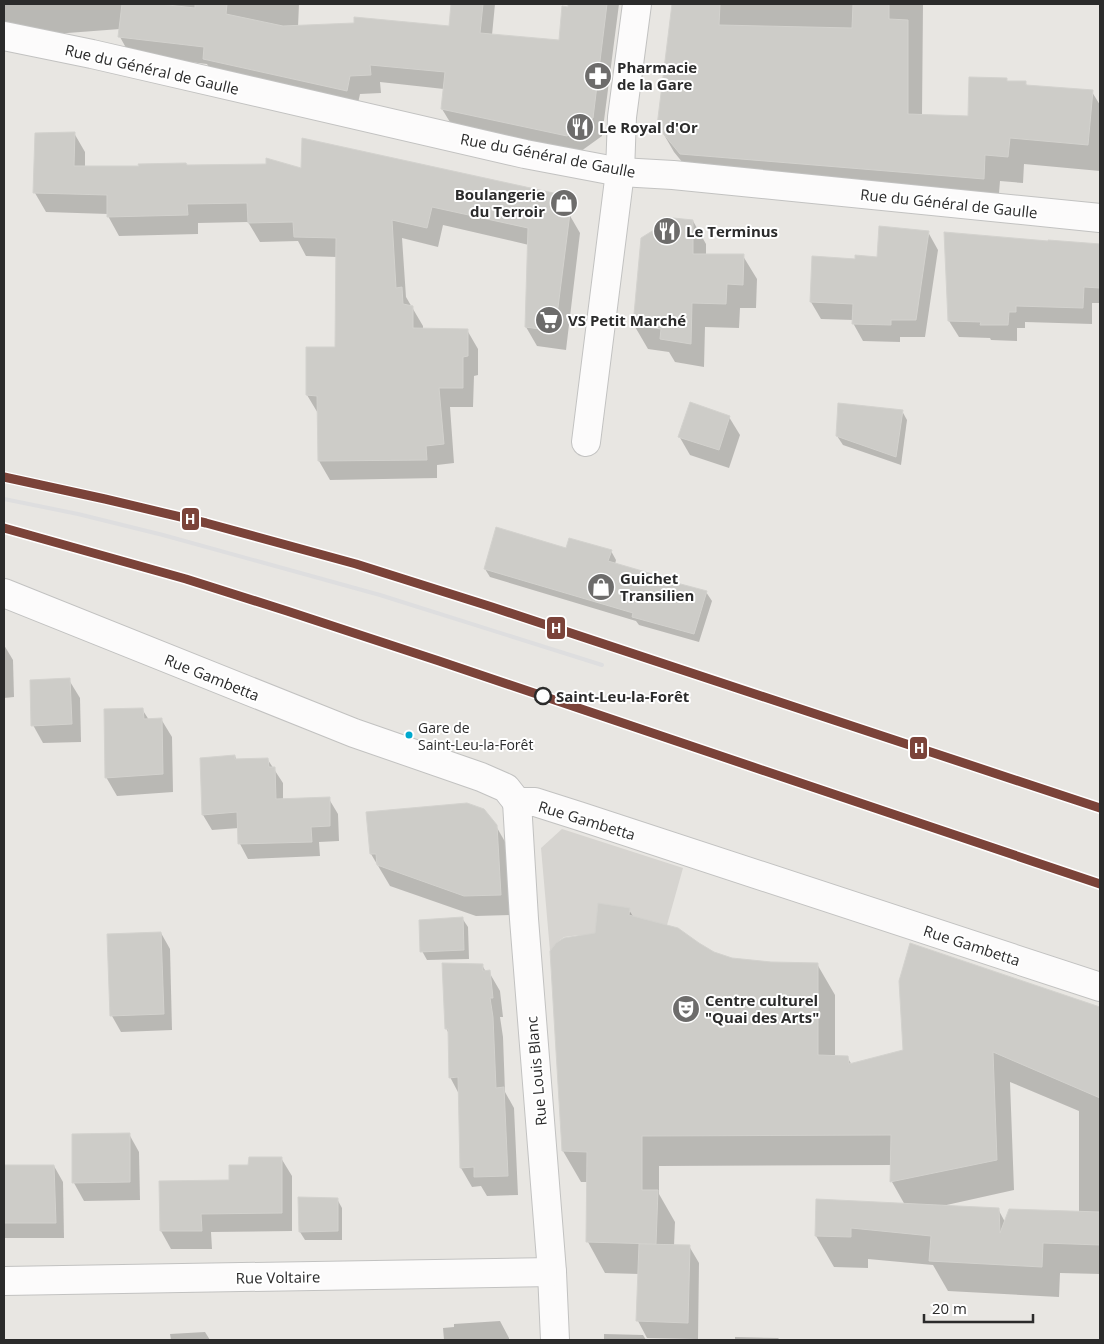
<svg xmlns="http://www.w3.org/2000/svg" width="1104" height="1344" font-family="'Open Sans',sans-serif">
  <rect width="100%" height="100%" fill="#e8e6e2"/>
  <polygon fill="#d6d4d0" points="562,829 683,868 667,925 588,938 579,935 564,937 556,943 550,951 541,848"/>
  <g fill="#0003" fill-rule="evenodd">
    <polygon points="4,4 299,4 298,27 450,28 452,4 495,4 492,35 560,41 569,4 619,4 602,136 577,154 453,127 442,109 444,89 380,82 381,93 360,94 357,108 215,77 207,64 130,55 120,37 120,29 28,36 4,31"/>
    <polygon points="674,4 923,4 922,116 970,117 1007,82 1025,82 1027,86 1092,92 1100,105 1100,171 1024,164 1023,183 1000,181 998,205 696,179 674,152 659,126"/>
    <polygon points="74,133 85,152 85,167 187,166 302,169 569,214 580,233 566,350 537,346 526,327 529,245 443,225 438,247 402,238 406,297 423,326 423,329 467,330 478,349 478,375 474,376 473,407 450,407 454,463 437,465 437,478 330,480 319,461 319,415 307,395 336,349 337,257 306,256 298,241 260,242 248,222 198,223 198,234 119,236 108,216 108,214 46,212 35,193"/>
    <polygon points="693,221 706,244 706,255 743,256 757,279 756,308 740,308 739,328 705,327 704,367 675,362 669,352 648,349 634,325 642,239"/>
    <polygon points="928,232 938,250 925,337 900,337 900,342 863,341 853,323 853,320 821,319 811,302 878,258"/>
    <polygon points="945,234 1100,245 1100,303 1092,303 1092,324 1025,322 1025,328 1017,328 1017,341 991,340 990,338 959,337 949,321"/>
    <polygon points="902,411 907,420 901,465 843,445 837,436"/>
    <polygon points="729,417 740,435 729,468 690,455 679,436"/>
    <polygon points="567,550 611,551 616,560 615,564 673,583 706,592 712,601 699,642 639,625 636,621 490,577 485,569"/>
    <polygon points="4,645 13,660 14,697 4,698"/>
    <polygon points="69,680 80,698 81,742 43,743 33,725"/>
    <polygon points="142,709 149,720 161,719 172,737 173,792 117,796 106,777"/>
    <polygon points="235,756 237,761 268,760 283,783 283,800 329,799 338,814 339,841 319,842 320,856 248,859 240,844 239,828 212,830 203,815"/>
    <polygon points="496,826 508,847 512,915 476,916 390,886 371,854"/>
    <path d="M629,910l5,8 80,35 18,6 39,4 46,1 18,31v62h12l5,8 52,-14 7,-106 189,63v266l-40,-1 -1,24 -111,-6 -15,-26 -65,-6v9l-34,-1 -18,-31 1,-36 88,5 -13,-23v-17l-233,1v28l16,28 -1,24h15l10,17 -1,76 -51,-1 -9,-17 1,-47 -34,-1 -17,-31v-60h-7l-18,-31 33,-217zM1010,1082l69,29v102l-74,9 -7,-13 -56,-3 72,-16z"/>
    <polygon points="462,918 468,927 469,959 427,960 422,951"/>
    <polygon points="161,933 170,949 172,1030 121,1032 112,1016"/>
    <polygon points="482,965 486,972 489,972 500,991 503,1017 500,1017 503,1037 505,1092 514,1108 518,1195 487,1196 481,1186 472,1187 461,1168 459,1094 450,1077 449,1034 446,1028"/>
    <polygon points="129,1134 139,1152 140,1200 84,1201 74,1183"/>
    <polygon points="281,1158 292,1176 292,1231 211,1232 212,1249 171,1249 161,1231 160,1183 230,1181 250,1166"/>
    <polygon points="4,1166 54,1166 63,1182 64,1238 4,1238"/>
    <polygon points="337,1199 342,1208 342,1240 305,1240 300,1232"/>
    <polygon points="500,1321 509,1338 509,1340 444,1340 443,1328 454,1327 454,1324"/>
    <polygon points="205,1332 210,1340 171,1340 170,1334"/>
    <polygon points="604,1334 643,1335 646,1340 604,1340"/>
    <polygon points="735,1337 778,1338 780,1340 735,1340"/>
  </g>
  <g fill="#cdccc8" stroke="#d3d2ce">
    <polygon points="122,4 159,4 195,8 195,4 227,4 226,14 283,26 354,23 354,17 449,26 451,4 483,4 480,33 559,40 562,6 568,7 568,4 607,4 593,118 567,136 441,109 445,72 370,65 371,75 350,76 347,91 203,59 204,47 118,37"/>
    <polygon points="672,4 720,4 719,25 852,28 853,4 889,4 889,19 908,20 908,114 968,116 969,77 1007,78 1007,81 1026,81 1026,85 1093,90 1088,145 1010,138 1008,157 985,155 984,179 680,154 657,126"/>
    <polygon points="75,132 74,166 139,166 138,164 186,163 187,165 266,164 266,158 301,168 302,138 558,194 570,213 555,331 525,327 528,228 432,207 427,228 392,220 396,288 402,287 403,304 413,306 413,328 468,329 468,356 463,357 463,388 439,388 444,444 426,446 427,460 318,461 317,396 306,395 306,347 335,347 336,238 294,237 293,222 248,223 247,203 187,204 188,215 107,217 107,195 33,193 35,133"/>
    <polygon points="673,218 693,220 693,254 744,254 743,285 727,284 726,304 692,303 691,344 660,339 661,329 633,325 641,238"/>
    <polygon points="879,226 929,231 916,320 891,320 891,325 852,324 853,304 810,302 812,256 855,259 855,255 877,257"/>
    <polygon points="944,232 1048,241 1048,240 1100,244 1100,288 1084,287 1083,308 1016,306 1016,312 1009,312 1008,325 980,325 981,322 948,321"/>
    <polygon points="690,402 730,416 719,450 678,437"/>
    <polygon points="838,403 903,410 896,457 836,436"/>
    <polygon points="496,527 566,548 569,538 612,550 608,561 673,580 673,582 707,591 694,634 632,617 633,613 484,569"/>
    <polygon points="70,678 72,724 31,726 30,680"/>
    <polygon points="143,708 144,719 162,718 163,774 105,778 104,709"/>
    <polygon points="235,755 235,759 268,758 269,767 275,767 276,799 330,797 330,826 311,827 312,842 238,844 237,812 202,815 200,758"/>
    <polygon points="467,803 484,809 497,825 501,895 464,896 377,865 376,854 370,854 366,812"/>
    <polygon points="598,903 630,908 629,915 678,928 699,943 714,952 732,958 771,962 818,963 818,1055 848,1056 849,1064 903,1050 899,981 910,943 1100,1007 1100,1098 993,1052 997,1160 890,1182 891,1135 642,1136 642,1190 658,1190 656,1244 586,1242 587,1152 562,1151 550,951 556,943 564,938 595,933"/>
    <polygon points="463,917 464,950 420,952 419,920"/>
    <polygon points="161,932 164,1014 110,1016 107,934"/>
    <polygon points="442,963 483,964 483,971 490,970 493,998 490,998 493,1017 496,1088 504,1087 508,1176 474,1177 474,1167 460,1168 458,1077 449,1078 448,1029 445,1029"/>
    <polygon points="130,1133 130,1182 72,1183 72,1134"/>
    <polygon points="249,1157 282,1157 282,1213 201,1214 202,1231 160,1231 159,1181 229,1180 229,1165 248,1165"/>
    <polygon points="4,1165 54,1165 56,1223 4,1223"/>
    <polygon points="298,1197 338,1198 338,1231 299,1232"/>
    <polygon points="816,1199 999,1208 1000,1233 1009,1209 1100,1212 1100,1245 1043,1243 1042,1267 929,1261 931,1236 851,1228 851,1237 815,1236"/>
    <polygon points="639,1244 690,1245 688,1323 636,1321"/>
  </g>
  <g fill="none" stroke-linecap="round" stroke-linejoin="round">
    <g stroke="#c2c2c1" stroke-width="30">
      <g id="minor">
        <polyline points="4,36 92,54 525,154 620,172 673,175 1100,218"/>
        <polyline points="586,442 620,172 622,117 637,4"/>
        <polyline points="4,593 354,733 481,777 506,788 517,802"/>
        <polyline points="517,802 535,802 579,816 1100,987"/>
        <polyline points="517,802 524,919 552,1272 555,1340"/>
        <polyline points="4,1281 552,1272"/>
      </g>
    </g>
    <use href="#minor" stroke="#fcfbfb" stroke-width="28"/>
    <polyline stroke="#dededf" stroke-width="4" points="4,499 78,514 163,535 380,595 602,665"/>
    <g stroke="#fff" stroke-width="12">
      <g id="rail-1">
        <polyline points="4,477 105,499 206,523 356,564 492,607 1100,808"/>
        <polyline points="4,528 186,579 287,611 439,661 1100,884"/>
      </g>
    </g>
    <use href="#rail-1" stroke="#7b4339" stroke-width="9"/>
  </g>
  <defs>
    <g id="pharmacy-disc" transform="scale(1.4375)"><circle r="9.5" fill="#6d6c6b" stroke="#fff"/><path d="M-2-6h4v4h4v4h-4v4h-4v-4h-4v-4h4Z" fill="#fff"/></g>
    <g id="restaurant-disc" transform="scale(1.4375)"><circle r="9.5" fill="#6d6c6b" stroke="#fff"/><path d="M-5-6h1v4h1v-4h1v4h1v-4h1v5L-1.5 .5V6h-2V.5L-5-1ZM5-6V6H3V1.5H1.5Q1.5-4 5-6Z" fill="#fff"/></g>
    <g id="shop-disc" transform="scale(1.4375)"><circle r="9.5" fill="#6d6c6b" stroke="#fff"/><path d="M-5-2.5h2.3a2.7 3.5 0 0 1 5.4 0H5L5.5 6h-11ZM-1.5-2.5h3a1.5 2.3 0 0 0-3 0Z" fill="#fff"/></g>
    <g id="supermarket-disc" transform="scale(1.4375)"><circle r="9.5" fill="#6d6c6b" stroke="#fff"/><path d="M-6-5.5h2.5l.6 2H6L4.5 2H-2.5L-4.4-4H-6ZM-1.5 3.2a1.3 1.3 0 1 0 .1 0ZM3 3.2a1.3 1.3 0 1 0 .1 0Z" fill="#fff"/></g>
    <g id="theatre-disc" transform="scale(1.4375)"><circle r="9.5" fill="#6d6c6b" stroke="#fff"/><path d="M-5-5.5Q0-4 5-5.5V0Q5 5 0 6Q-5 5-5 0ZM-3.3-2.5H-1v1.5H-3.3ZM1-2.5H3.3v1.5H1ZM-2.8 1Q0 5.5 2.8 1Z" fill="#fff"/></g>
  </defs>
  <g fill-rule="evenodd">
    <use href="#pharmacy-disc" x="598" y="76"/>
    <use href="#restaurant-disc" x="580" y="127"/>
    <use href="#shop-disc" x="564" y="203"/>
    <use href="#restaurant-disc" x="667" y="231"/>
    <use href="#supermarket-disc" x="549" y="320"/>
    <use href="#shop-disc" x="601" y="587"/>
    <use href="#theatre-disc" x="686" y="1009"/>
  </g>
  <circle fill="#fff" stroke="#2b2b2b" stroke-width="2.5" cx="543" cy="696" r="8"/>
  <circle fill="#00a9ce" stroke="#fff" stroke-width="2" cx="409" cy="735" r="4.5"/>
  <g text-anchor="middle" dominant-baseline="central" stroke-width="4" stroke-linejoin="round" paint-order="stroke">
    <g font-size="14" fill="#2b2b2b" stroke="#fff" text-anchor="start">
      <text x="418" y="727">Gare de<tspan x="418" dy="17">Saint-Leu-la-Forêt</tspan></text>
    </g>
    <g font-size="15" font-weight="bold" fill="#2b2b2b" stroke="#fff" text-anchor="start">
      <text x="617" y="67">Pharmacie<tspan x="617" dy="17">de la Gare</tspan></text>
      <text x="599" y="127">Le Royal d'Or</text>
      <text x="545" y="194" text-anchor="end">Boulangerie<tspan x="545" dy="17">du Terroir</tspan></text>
      <text x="686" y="231">Le Terminus</text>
      <text x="568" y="320">VS Petit Marché</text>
      <text x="620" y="578">Guichet<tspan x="620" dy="17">Transilien</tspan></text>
      <text x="705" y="1000">Centre culturel<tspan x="705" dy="17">"Quai des Arts"</tspan></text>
    </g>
    <g font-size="15" fill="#2b2b2b" stroke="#fff">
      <text transform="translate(152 69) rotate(13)">Rue du Général de Gaulle</text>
      <text transform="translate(548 155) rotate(11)">Rue du Général de Gaulle</text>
      <text transform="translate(949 203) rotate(6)">Rue du Général de Gaulle</text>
      <text transform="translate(212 677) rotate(22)">Rue Gambetta</text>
      <text transform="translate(587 820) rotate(17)">Rue Gambetta</text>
      <text transform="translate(972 945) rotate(18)">Rue Gambetta</text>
      <text transform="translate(536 1071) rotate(-95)">Rue Louis Blanc</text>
      <text transform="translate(278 1277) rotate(-1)">Rue Voltaire</text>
    </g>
    <g font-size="15" font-weight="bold" fill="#2b2b2b" stroke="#fff" text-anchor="start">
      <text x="556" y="696">Saint-Leu-la-Forêt</text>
    </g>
  </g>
  <g stroke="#fff" stroke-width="2">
    <rect x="181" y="507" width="19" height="24" rx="5" fill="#7b4339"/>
    <rect x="546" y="616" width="20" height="24" rx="5" fill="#7b4339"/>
    <rect x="909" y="736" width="19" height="24" rx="5" fill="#7b4339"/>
  </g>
  <g font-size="14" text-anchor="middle" font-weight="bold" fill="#fff">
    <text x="190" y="524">H</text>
    <text x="556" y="633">H</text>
    <text x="919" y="753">H</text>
  </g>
  <rect width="1104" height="1344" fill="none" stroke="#2b2b2b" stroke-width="10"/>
  <path d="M924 1314v8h109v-8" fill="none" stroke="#2b2b2b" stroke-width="2.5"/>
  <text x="932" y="1314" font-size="15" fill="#2b2b2b" stroke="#ffffff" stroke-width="4" paint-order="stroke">20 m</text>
</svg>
